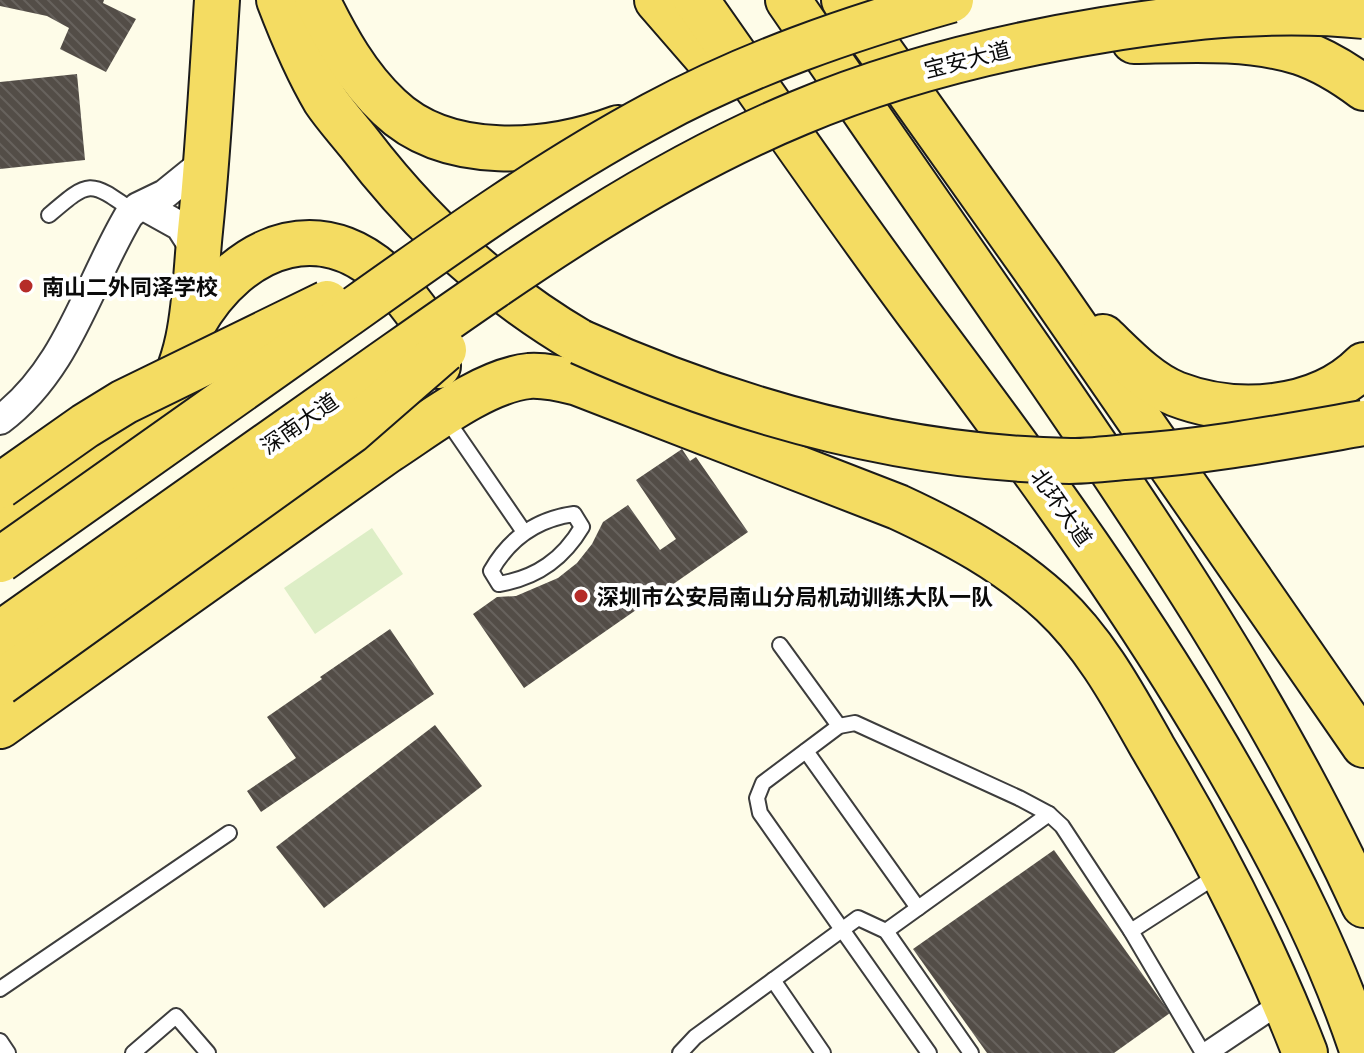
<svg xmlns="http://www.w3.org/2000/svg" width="1364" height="1053" font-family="'PT Serif','Noto Sans SC',serif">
  <defs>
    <pattern id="building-back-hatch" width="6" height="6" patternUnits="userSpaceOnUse" patternTransform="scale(2)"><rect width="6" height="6" fill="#534d47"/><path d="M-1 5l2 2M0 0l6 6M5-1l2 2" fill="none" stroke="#67625d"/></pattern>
  </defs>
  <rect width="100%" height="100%" fill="#fefce8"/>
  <polygon fill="#ddeec6" points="372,528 403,574 315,634 284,588"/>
  <g fill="url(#building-back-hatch)">
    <polygon points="0,0 104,0 103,3 136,19 106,72 60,49 69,28 47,16 0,6"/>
    <polygon points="77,74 85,160 0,169 0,82"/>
    <polygon points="682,449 690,461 696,457 748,532 524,688 473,614 497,597 516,596 558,578 577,563 592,544 603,522 628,505 660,550 676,539 636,480"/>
    <polygon points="390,629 434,694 261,812 247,791 296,758 267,717 322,679 320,677"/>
    <polygon points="435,725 482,786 324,908 276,847"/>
    <polygon points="1054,850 1170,1013 1114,1053 987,1053 913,949"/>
  </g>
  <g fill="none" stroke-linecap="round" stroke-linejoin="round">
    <g stroke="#3d3d3d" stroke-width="18">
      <g id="service">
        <path d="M49,215c41,-35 40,-35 84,-4"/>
        <polyline points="445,417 524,532"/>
        <path d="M574,514l8,13c-19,32 -45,51 -83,57l-8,-13c18,-32 46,-52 83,-57z"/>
        <polyline points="780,645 839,726"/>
        <polyline points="806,751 918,908"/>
        <polyline points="886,931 1049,814"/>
        <polyline points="1131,931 1218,875"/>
        <polyline points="773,980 823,1053"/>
        <polyline points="0,989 229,833"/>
        <polyline points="0,1041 8,1053"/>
        <polyline points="133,1053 176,1016 208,1053"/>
        <polyline points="680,1053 695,1037 858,918 886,931 971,1053"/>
        <polyline points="929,1053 760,813 757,798 763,783 839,726 855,723 1019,798 1049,814 1062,826 1131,931 1203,1053"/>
      </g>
    </g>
    <g stroke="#3d3d3d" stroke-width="24">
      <polyline id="pedestrian" points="1206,1053 1285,1000"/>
    </g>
    <g stroke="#3d3d3d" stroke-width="32">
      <g id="minor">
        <polyline points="144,206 180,226 198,254"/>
        <path d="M0,420c68,-51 87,-134 129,-205l9,-8 27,-13 42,-34"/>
      </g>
    </g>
    <g stroke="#1b1b1b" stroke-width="48">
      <g id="primary">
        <path d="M279,0c13,34 27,68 46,100 10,15 23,29 34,43 61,80 134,148 221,199"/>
        <path d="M317,0c19,39 40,77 72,107 58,56 159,47 229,21"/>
        <polyline points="657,0 710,61"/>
        <path d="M696,0c75,107 148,213 226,318 113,151 224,303 317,468 49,86 93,173 124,267"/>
        <path d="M788,0c81,118 162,235 244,353 122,177 242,356 332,552"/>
        <polyline points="844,0 1040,276 1364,745"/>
        <path d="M1134,41c54,-1 113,-5 165,11 24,8 45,21 65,36"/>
        <path d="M192,326c48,-85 137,-118 208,-35 20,23 35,44 38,75"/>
        <path d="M1103,337c21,20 45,46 73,57 60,23 141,18 188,-29"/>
        <path d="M0,530c47,-33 125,-78 159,-122 37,-50 35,-118 41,-177 8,-77 12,-154 17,-231"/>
        <path d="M0,726l387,-275c39,-25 95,-70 142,-75 16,-1 33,3 49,7l320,124c56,26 108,54 154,96 44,41 72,94 101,145 58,97 111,199 152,305"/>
      </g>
    </g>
    <use href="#service" stroke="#fff" stroke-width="14"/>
    <use href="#pedestrian" stroke="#fff" stroke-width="20"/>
    <use href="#minor" stroke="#fff" stroke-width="28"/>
    <use href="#primary" stroke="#f4dc62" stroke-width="44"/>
    <g stroke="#1b1b1b" stroke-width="48" stroke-linecap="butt">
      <g id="primary-bridge">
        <path d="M580,342c154,69 320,116 490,119 18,0 37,-2 55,-4 80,-5 159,-20 239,-34"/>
        <polyline points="0,486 85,426 124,402 327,303"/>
        <path d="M0,560c115,-81 230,-162 345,-244 100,-71 200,-143 308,-201 94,-51 195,-86 298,-115"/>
        <path d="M0,634c126,-89 252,-178 378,-267 134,-94 269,-191 421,-254 97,-41 200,-66 304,-83 86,-14 174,-23 261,-14"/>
        <polyline points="0,683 351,431 444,350"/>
      </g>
    </g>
    <use href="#primary-bridge" stroke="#f4dc62" stroke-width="44"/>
  </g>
  <g fill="#b52c28" stroke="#fff" stroke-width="3">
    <circle cx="26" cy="286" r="8"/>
    <circle cx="581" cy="596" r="8"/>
  </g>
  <g text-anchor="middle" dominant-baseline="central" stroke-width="8" stroke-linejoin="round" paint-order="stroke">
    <g font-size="22" fill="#0a0a0a" stroke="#fff">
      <text transform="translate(967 59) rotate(-14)">宝安大道</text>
      <text transform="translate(299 423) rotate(-35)">深南大道</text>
      <text transform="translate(1062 507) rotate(55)">北环大道</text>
    </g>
    <g font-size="22" font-weight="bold" fill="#0a0a0a" stroke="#fff" text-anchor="start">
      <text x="42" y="286">南山二外同泽学校</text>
      <text x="597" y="596">深圳市公安局南山分局机动训练大队一队</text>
    </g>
  </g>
</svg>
